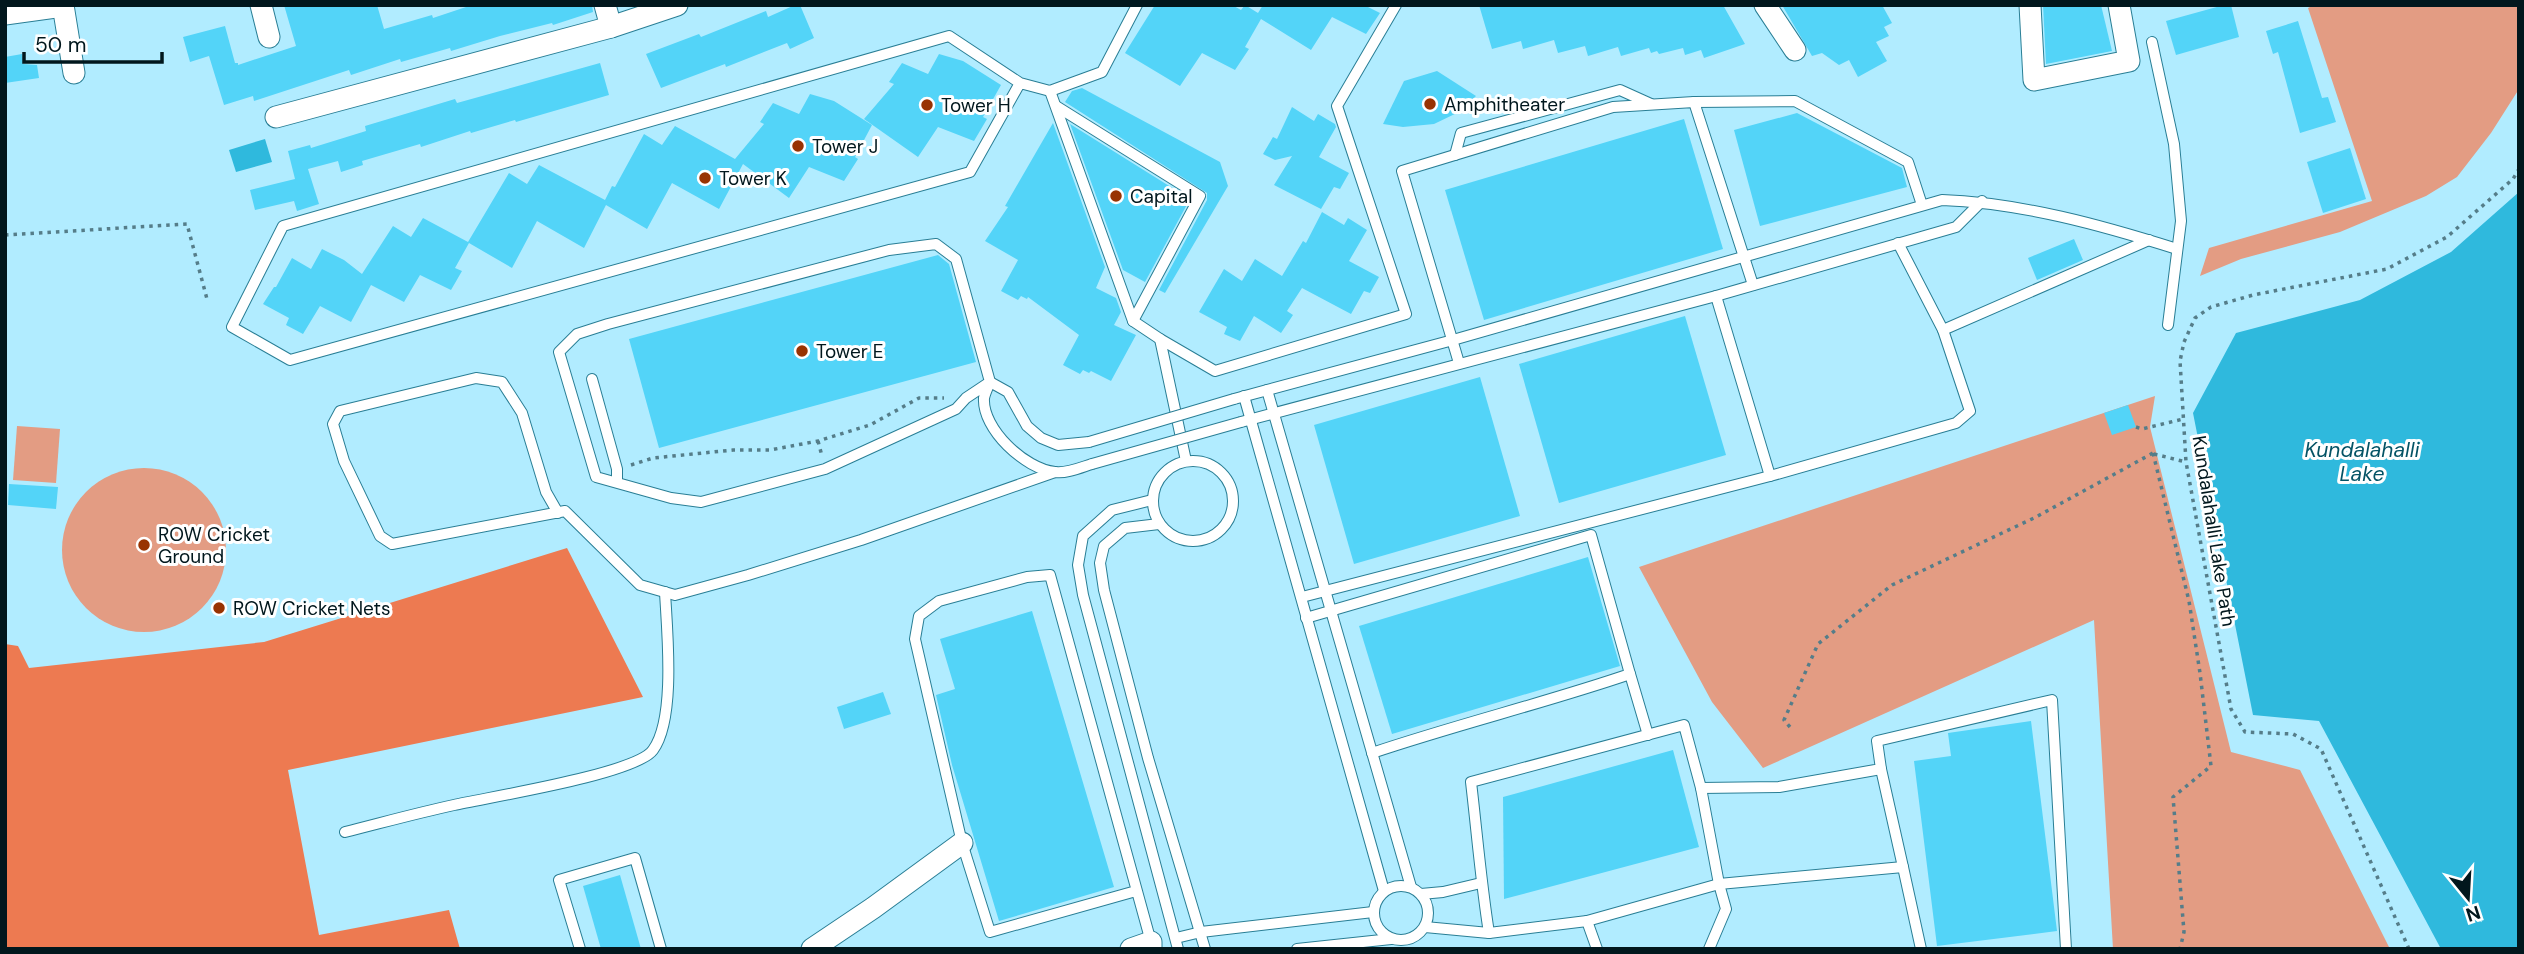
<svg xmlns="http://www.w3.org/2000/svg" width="2524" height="954" font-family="'DM Sans',sans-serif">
  <rect width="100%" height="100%" fill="#b1ecff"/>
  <g fill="#e39c83">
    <polygon points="2314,5 2519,5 2519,89 2491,133 2457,177 2426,196 2340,232 2241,259 2200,276 2209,248 2372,201 2308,8"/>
    <polygon points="2155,396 2150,427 2231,752 2300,770 2390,949 2113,949 2094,620 1763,768 1712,702 1639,567"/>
    <polygon points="17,426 60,429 56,483 13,480"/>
    <circle cx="144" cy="550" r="82"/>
  </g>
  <polygon fill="#ed7a51" points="567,548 643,697 288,770 319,935 449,910 460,949 5,949 5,644 18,646 29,668 264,642"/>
  <g fill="#2fb9dd">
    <polygon points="265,139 272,162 236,172 229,150"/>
    <polygon points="2519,192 2519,949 2441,949 2319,721 2253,715 2193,413 2236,333 2360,300 2451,252"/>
  </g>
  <g fill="#53d4f8">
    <polygon points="284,5 377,5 384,29 432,15 433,18 472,5 592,5 593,12 553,25 552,23 500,36 451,51 450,48 401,62 400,59 351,75 349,70 254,101 253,96 224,105 209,56 190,62 183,37 225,26 235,63 238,63 238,65 296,46"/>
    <polygon points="795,5 800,5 814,38 790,49 787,43 726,67 725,64 661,88 646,54 699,34 701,37 766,11 768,17"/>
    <polygon points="1155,5 1232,5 1241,10 1245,5 1258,13 1263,5 1364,5 1380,13 1366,34 1332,17 1311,50 1261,19 1245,47 1249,49 1235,70 1202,53 1180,86 1125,53"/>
    <polygon points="1479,5 1723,5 1745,44 1704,58 1701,50 1685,55 1683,48 1659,54 1657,51 1651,53 1649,48 1621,56 1618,47 1588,56 1585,46 1558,53 1554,40 1523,49 1521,41 1492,49"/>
    <polygon points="1782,5 1882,5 1892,23 1884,27 1889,36 1876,42 1887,61 1858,77 1849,60 1839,65 1822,53 1812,56"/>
    <polygon points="2043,5 2101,5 2112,51 2046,64"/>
    <polygon points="2224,5 2231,5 2239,37 2176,55 2166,21"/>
    <polygon points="2298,21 2322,98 2328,97 2336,122 2300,133 2278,52 2273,54 2266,31"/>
    <polygon points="22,54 23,64 37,65 39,78 5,83 5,57"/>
    <polygon points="939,54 963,61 1001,85 983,117 987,119 974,141 938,127 918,157 864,119 894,84 889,82 902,63 928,74"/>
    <polygon points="600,63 609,95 516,122 515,120 471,133 470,131 421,147 420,144 362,161 363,165 341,172 338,161 308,169 319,204 297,211 294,201 255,210 250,190 295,179 288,151 310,145 311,148 366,131 365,126 455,99 457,103"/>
    <polygon points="1437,71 1476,96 1459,112 1434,124 1403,127 1383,124 1404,81"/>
    <polygon points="1082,88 1220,162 1228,186 1165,293 1159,290 1207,200 1207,193 1065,102 1072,91"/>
    <polygon points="810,94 834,101 872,125 855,157 858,159 844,181 809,167 789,198 743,164 719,209 672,183 647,229 606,205 584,248 537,221 512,268 469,243 455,268 462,271 451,290 420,275 404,302 371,285 351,322 320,306 303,334 286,325 289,318 263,304 274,287 276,287 292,258 311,269 322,249 344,260 362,274 393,226 411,237 423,218 468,242 509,173 527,184 539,165 605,200 612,186 615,187 644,134 662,145 675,126 735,159 764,124 760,122 773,103 799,114"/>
    <polygon points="1292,107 1314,121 1318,114 1335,124 1336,127 1319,157 1349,173 1340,189 1334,187 1321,209 1274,185 1292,156 1275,160 1263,154 1273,137 1277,139"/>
    <polygon points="1797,113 1902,168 1907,187 1760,226 1734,130"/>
    <polygon points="1684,119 1723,249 1484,320 1445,190"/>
    <polygon points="1053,123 1105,267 1096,288 1116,298 1121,312 1114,325 1136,335 1111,381 1091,371 1089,373 1083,370 1080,374 1063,365 1079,335 1028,297 1027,299 1021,296 1018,300 1001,291 1018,260 985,241 1008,207 1005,206"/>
    <polygon points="1070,124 1190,199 1145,282 1123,270"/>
    <polygon points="2350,148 2366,199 2323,213 2307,162"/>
    <polygon points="1322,212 1344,225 1348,218 1367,230 1349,261 1379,277 1370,293 1364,291 1351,314 1302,288 1287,311 1293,315 1281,333 1254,316 1240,341 1224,334 1227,327 1199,312 1224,269 1242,281 1255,259 1282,276 1303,241 1306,243"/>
    <polygon points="2074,239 2083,260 2037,280 2028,258"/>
    <polygon points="938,255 949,264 976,362 659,448 629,339"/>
    <polygon points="1685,316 1726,455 1559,503 1519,364"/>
    <polygon points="1480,377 1520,516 1354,564 1314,425"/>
    <polygon points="2128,405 2136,427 2112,435 2104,413"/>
    <polygon points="9,484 58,487 56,509 8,505"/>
    <polygon points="1588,557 1620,666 1392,734 1359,626"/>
    <polygon points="1032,611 1114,887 999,921 952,765 936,695 955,689 940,639"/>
    <polygon points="883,692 891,714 844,729 837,707"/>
    <polygon points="2031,721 2057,931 1937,946 1914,761 1951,756 1948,733"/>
    <polygon points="1673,750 1699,847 1504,899 1503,797"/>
    <polygon points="620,875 641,949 601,949 583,886"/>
  </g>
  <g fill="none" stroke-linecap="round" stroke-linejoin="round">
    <g stroke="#297e95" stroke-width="12">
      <g id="service">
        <polyline points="2152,42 2174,144 2181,221 2168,325"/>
        <polyline points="1020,83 949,36 283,226 232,327 290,360 970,172 1020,83 1050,91 1102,72 1137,5"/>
        <polyline points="1050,91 1133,321 1160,339 1215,371 1406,314 1337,106 1396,5"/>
        <polyline points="1694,102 1795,101 1908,162 1922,205"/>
        <polyline points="1056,106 1200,196 1133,321"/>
        <polyline points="1455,155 1461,133 1620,90 1651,104"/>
        <polyline points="1716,296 1770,476"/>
        <polyline points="1943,330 2149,240"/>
        <polyline points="1160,339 1186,461"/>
        <polyline points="1459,363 1402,171 1613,107 1694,102 1753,285"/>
        <polyline points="592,379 617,469 617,482"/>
        <path d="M990,382l-24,16 -10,11 -131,60 -124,33 -30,-4 -75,-21 -37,-125 18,-18 31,-10 281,-74 47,-6 20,15 34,123c-2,5 -5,11 -6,16 -2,31 41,71 71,74 11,2 27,-5 37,-8"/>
        <polyline points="990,382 1008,392 1027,426 1041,438 1058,445 1089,442"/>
        <polyline points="1267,390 1411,887"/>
        <polyline points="1244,396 1384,891"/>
        <path d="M1234,399l219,-59 489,-140c80,3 159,25 235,49"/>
        <polyline points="1241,422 1716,296 1956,227 1982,201"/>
        <circle cx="1193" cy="501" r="40"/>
        <polyline points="1152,500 1112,510 1083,536 1078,565 1083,595 1178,949"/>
        <polyline points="558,513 546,492 522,413 502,382 476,378 340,411 333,424 344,461 380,536 392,544 565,511 640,585 675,595 748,575 861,540 1055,472"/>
        <polyline points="1159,524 1125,528 1104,546 1100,563 1104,590 1148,758 1205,949"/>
        <polyline points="1302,597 1770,476 1956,423 1970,411 1943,330 1898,243"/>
        <path d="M1306,618l285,-83 39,139c-85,29 -172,50 -258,79"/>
        <polyline points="1630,674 1648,735"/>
        <polyline points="1881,769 1903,867"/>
        <polyline points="1701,788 1719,884 1726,909 1709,949"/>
        <path d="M345,832c36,-9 72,-19 109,-27 35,-8 182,-31 199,-55 23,-31 14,-119 12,-158"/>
        <circle cx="1401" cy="913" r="27"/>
        <polyline points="1136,891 990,932 962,843 915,639 919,616 939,601 1027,577 1050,575 1151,942"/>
        <polyline points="1421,894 1443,892 1481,883"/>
        <polyline points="1587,921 1597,949"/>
        <polyline points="1425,927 1489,933 1587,921 1719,884 1903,867 1921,949"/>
        <path d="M1489,933c-8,-50 -12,-100 -18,-151l213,-57 17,63 78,-1 102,-18 -4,-28 175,-41 14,249"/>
        <polyline points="1176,938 1201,932 1373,912"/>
        <polyline points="580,949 559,880 635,858 661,949"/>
        <polyline points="1297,949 1391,939"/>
      </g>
    </g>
    <g stroke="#297e95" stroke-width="23">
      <g id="minor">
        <polyline points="63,5 74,73"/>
        <polyline points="261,5 269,37"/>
        <polyline points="605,5 611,27"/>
        <polyline points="1765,5 1795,50"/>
        <polyline points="2030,5 2034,80 2129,61 2119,5"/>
        <polyline points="5,14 63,6"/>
        <polyline points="276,117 611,27 677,5"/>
        <polyline points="812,949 873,908 962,843"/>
        <polyline points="1131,949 1151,942 1151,949"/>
      </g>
    </g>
    <g stroke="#557d89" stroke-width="3.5" stroke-dasharray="3.5 5" stroke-linecap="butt">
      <polyline points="5,235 187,224 207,299"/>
      <polyline points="2136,427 2142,429 2183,419"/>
      <polyline points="818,441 822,456"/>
      <polyline points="2153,453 2189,601 2200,673 2211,766 2173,797 2184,932 2180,949"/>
      <polyline points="2154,454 2186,462"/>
      <polyline points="631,465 653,458 733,450 770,450 818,441 870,425 919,398 944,398"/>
      <polyline points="1790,727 1784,720 1818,644 1892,585 2036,517 2153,453"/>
      <polyline points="2409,949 2321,749 2293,734 2245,732 2231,709 2186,462 2180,361 2184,342 2195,318 2211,307 2253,295 2387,269 2447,237 2513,179 2519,169"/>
    </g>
    <use href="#service" stroke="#fff" stroke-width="10"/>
    <use href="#minor" stroke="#fff" stroke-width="21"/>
    <g stroke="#297e95" stroke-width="12" stroke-linecap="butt">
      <g id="service-bridge">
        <polyline points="1089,442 1234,399"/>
        <polyline points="1092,464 1241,422"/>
      </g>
    </g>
    <use href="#service-bridge" stroke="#fff" stroke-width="10"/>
  </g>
  <g fill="#983302" stroke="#fff" stroke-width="2.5">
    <circle cx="1430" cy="104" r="7"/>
    <circle cx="927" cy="105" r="7"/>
    <circle cx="798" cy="146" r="7"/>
    <circle cx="705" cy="178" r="7"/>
    <circle cx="1116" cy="196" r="7"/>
    <circle cx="802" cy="351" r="7"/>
    <circle cx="144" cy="545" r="7"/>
    <circle cx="219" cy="608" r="7"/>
  </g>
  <g text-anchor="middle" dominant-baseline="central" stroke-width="6" stroke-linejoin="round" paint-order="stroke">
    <g font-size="19" fill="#01171d" stroke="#fff" text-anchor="start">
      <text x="1444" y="104">Amphitheater</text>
      <text x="941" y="105">Tower H</text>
      <text x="812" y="146">Tower J</text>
      <text x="719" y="178">Tower K</text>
      <text x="1130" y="196">Capital</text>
      <text x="816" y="351">Tower E</text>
      <text x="158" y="534">ROW Cricket<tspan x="158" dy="22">Ground</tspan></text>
      <text x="233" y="608">ROW Cricket Nets</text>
    </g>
    <g font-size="19" fill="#01171d" stroke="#fff">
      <text transform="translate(2214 531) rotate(81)">Kundalahalli Lake Path</text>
    </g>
    <g font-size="21" font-style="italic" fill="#045365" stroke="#fff">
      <text x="2362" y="450">Kundalahalli<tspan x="2362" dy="24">Lake</tspan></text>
    </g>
  </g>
  <rect width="2524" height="954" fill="none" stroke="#01171d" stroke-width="14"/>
  <g transform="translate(2468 898) rotate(162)" stroke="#ffffff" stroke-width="5" paint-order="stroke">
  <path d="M0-5L12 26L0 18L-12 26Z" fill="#01171d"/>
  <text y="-10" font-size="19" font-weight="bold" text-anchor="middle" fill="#01171d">N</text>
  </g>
  <path d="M24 52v10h138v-10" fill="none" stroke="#01171d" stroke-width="3.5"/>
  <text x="35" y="52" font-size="21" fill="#01171d" stroke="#ffffff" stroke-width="5" paint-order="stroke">50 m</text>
</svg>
